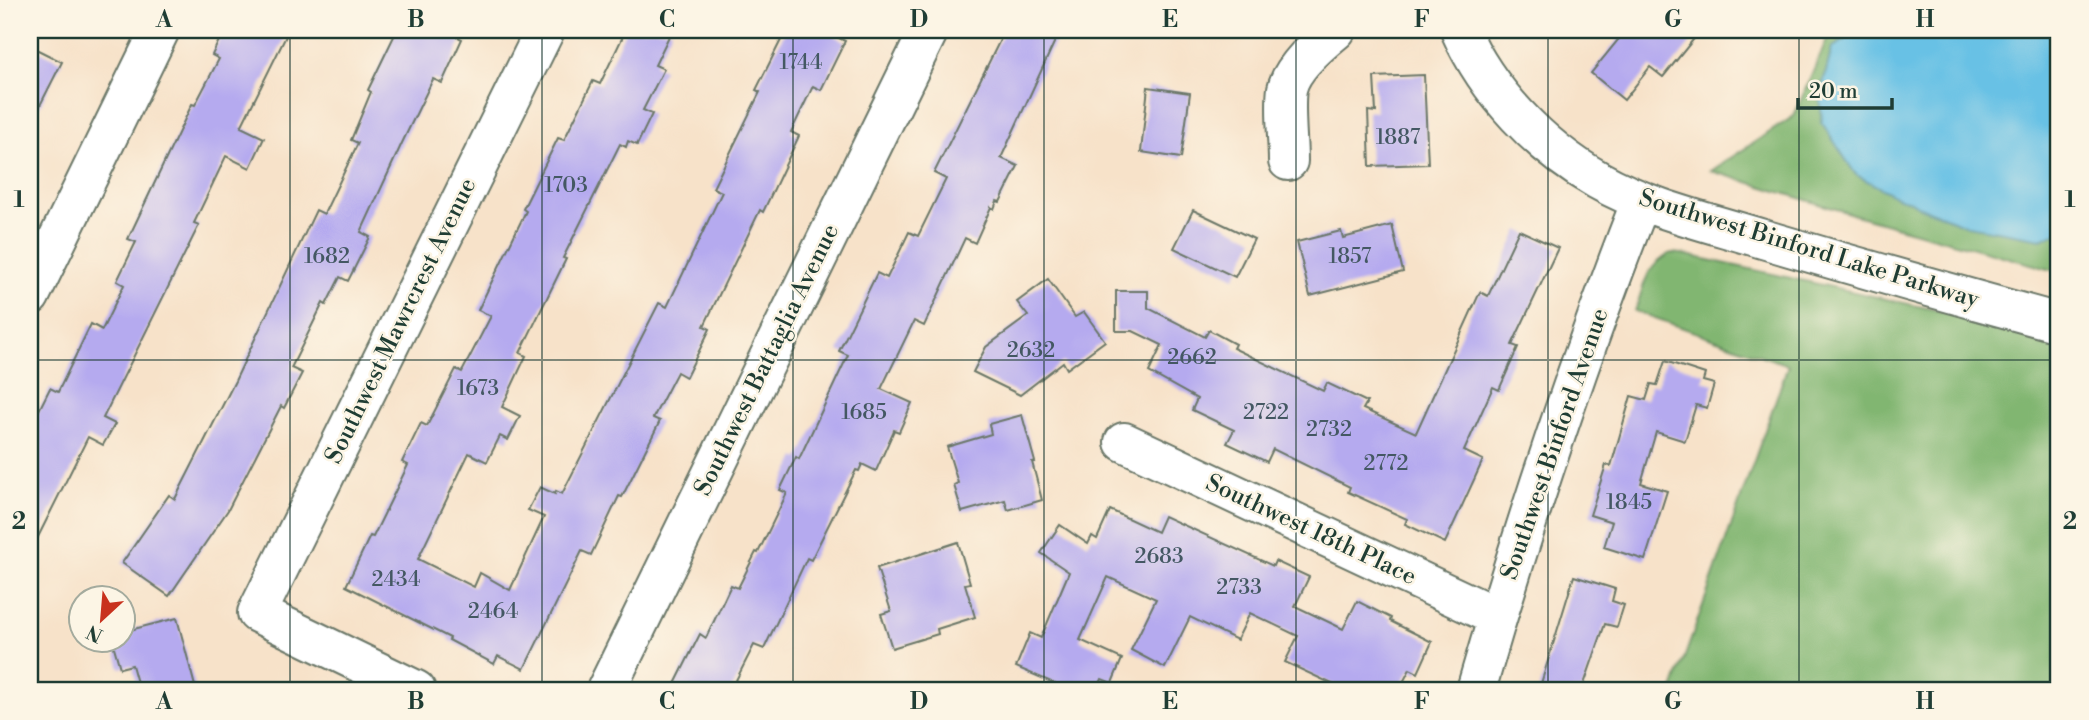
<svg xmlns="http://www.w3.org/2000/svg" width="2089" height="720" font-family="'Libre Bodoni',serif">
  <rect width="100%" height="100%" fill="#fcf5e5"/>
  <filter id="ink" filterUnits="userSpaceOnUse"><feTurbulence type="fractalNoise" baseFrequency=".0143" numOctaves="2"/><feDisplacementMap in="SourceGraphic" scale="14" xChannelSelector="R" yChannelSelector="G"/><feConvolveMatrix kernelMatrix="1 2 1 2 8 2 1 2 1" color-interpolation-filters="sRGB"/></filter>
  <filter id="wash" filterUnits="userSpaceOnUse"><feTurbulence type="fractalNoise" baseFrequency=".00686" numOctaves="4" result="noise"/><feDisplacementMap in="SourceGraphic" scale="28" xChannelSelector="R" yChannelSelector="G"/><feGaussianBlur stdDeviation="1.57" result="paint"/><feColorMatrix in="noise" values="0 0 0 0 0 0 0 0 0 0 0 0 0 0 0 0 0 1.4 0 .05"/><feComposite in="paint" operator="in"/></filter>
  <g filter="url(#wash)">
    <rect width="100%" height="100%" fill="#f7e2c9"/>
    <g fill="#81b671" stroke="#507a52" stroke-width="2">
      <polygon points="1831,30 2059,30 2059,272 1859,216 1711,171 1794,116"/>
      <path d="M1671,253l11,1 377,83v353h-386l115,-325 -153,-54c10,-27 9,-43 36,-58z"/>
    </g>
    <polygon fill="#67c1e5" stroke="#437f8c" stroke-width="2" points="1860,30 2059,30 2059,232 2041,239 1968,226 1920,207 1911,201 1899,198 1856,175 1822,123 1820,95 1832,48"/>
    <g id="blocks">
      <g fill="#b5aaef">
        <polygon points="224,30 289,30 241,127 264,138 250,168 226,156 194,223 199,225 103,418 115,424 103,445 88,437 30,553 30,428 50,388 58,392 91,324 102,330 124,285 117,281 136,242 128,239 192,104 195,105 219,59 212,55"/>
        <polygon points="397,30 444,30 462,39 442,83 433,79 402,143 361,232 370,237 348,281 340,277 326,305 323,303 291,368 302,373 284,408 281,406 228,510 169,596 122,563 169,495 175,499 235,381 316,210 324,214 358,143 351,140 371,92 368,90"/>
        <polygon points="626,30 672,30 655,65 664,69 643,110 652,114 637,145 628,141 626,147 620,144 563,258 566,259 520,353 526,356 502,407 520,416 508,440 500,436 487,462 469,453 418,559 474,587 480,573 510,590 544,517 528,510 540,487 555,494 556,491 562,494 659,303 667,307 722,192 713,188 760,92 756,90 786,30 823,30 845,41 821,90 813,86 791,132 799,136 763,212 760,210 704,326 710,329 686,377 677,372 653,418 660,421 622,497 619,496 591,555 582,551 524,669 498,656 494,664 449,640 450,638 346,586 370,536 373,537 408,465 402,462 421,423 427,426 456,369 462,372 491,316 478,310 526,211 523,209 558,138 564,140 593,81 600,84"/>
        <polygon points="1005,30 1060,30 1001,158 1018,166 1000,202 997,201 994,209 991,207 975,243 965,238 924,326 914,321 881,389 912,403 899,432 894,430 876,471 862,464 859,471 856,470 811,560 807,558 764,649 754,645 731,690 672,690 700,634 706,638 731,585 738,588 756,552 758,553 787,493 780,490 796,457 799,459 848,355 839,351 877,273 887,278 909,232 918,236 946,179 934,173"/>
        <polygon points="1626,30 1701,30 1663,77 1650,67 1624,100 1591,73"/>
        <polygon points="30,46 62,62 30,125"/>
        <polygon points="1424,75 1428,164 1370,166 1368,111 1376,112 1374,77"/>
        <polygon points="1148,87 1190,93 1181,158 1141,152"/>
        <polygon points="1193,210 1254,239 1235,277 1174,248"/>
        <polygon points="1392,225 1403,272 1310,296 1297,242 1341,231 1343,238"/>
        <polygon points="1519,230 1558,248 1512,345 1518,347 1499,390 1493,387 1464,451 1483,460 1445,543 1405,524 1407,519 1348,492 1350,487 1273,449 1267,462 1227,443 1234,430 1192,410 1197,399 1149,372 1162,345 1133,331 1116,331 1116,291 1148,291 1148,308 1205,337 1209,330 1235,344 1233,348 1323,391 1327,383 1367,402 1363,409 1416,433 1480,292 1488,296"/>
        <polygon points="1048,279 1075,317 1084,312 1105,341 1067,369 1063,362 1020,395 973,372 986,347 1028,316 1017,302"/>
        <polygon points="1665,361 1705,374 1703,381 1714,384 1707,408 1696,405 1685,441 1656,432 1641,483 1667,491 1645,560 1604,547 1612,522 1590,515 1606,465 1611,466 1631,396 1646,400 1651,384 1657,385"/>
        <polygon points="1022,415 1035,462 1032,462 1042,500 1008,510 1005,500 962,512 954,485 958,483 947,447 991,434 989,424"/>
        <polygon points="1110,510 1157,532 1164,516 1273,566 1275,561 1309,577 1295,606 1337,626 1343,629 1357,601 1391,618 1390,621 1432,642 1418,673 1410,669 1399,690 1345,690 1285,662 1298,636 1250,613 1237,640 1190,617 1165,668 1131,650 1156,599 1108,577 1080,640 1122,659 1112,683 1102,679 1097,690 1070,690 1016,667 1030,633 1041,638 1069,572 1041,553 1060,525 1088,544 1092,536 1097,539"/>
        <polygon points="958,542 970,583 965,584 975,617 937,629 938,634 892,648 881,614 891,611 877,568"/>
        <polygon points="1574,576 1615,589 1612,601 1624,605 1617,627 1605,624 1582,690 1539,690"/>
        <polygon points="177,618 196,690 139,690 132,665 120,668 112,640 122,640 122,632"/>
      </g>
    </g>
  </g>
  <g filter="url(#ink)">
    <use href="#blocks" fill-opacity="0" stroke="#6b7768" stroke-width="2"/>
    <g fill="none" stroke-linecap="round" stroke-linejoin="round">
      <g stroke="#6b7768" stroke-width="42">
        <g id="minor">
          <path d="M1460,30c27,61 80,117 138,150 51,29 110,42 165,59 98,29 197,57 296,84"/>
          <path d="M1288,161c0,-20 -4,-53 -1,-72 4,-21 33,-46 49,-59"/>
          <polyline points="30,296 160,30"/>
          <polyline points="1124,442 1497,617"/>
          <polyline points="416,690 257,613 545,30"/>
          <polyline points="606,690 929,30"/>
          <path d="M1476,690c48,-165 102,-329 165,-489"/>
        </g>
      </g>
      <use href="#minor" stroke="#fff" stroke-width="38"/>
    </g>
  </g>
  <path fill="none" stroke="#1f3d34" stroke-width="2" stroke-opacity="0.55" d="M290,30v660M542,30v660M793,30v660M1044,30v660M1296,30v660M1548,30v660M1799,30v660M30,360h2029"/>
  <g text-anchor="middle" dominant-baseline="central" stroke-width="5" stroke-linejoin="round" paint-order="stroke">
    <g font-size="21" fill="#445863">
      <text x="801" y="63">1744</text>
      <text x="1398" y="138">1887</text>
      <text x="566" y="186">1703</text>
      <text x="327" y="257">1682</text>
      <text x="1350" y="257">1857</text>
      <text x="1031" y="351">2632</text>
      <text x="1192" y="358">2662</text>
      <text x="478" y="389">1673</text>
      <text x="864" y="413">1685</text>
      <text x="1266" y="413">2722</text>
      <text x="1329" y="430">2732</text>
      <text x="1386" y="464">2772</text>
      <text x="1629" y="503">1845</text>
      <text x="1159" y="557">2683</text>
      <text x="396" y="580">2434</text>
      <text x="1239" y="588">2733</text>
      <text x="493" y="612">2464</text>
    </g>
    <g font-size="24" fill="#1f3d34" stroke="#fcf5e5">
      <text transform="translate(1809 249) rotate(17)">Southwest Binford Lake Parkway</text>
      <text transform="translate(401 321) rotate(-64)">Southwest Mawrcrest Avenue</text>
      <text transform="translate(767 360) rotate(-64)">Southwest Battaglia Avenue</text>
      <text transform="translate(1555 444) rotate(-71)">Southwest Binford Avenue</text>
      <text transform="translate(1311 530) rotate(25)">Southwest 18th Place</text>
    </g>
  </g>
  <rect width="2089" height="720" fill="none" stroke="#fcf5e5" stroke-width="77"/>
  <g transform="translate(102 619) rotate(206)"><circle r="33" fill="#fcf5e5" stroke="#a4ab9e" stroke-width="2"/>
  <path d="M0-5L12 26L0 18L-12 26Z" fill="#c8321e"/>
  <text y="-10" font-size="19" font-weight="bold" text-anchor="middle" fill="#1f3d34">N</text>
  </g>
  <path d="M1798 98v10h94v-10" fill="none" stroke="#1f3d34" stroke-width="3.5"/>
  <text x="1809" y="98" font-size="21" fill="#1f3d34" stroke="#fcf5e5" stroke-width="5" paint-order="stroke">20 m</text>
  <rect x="38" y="38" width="2012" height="644" fill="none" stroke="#1f3d34" stroke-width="2.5"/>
  <g font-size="23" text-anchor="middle" font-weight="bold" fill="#1f3d34">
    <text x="164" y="27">A</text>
    <text x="416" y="27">B</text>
    <text x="667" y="27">C</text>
    <text x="919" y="27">D</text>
    <text x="1170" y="27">E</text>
    <text x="1422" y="27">F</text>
    <text x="1673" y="27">G</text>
    <text x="1925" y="27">H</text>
    <text x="19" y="207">1</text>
    <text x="2070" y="207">1</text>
    <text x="19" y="529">2</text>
    <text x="2070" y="529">2</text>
    <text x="164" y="709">A</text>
    <text x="416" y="709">B</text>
    <text x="667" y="709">C</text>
    <text x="919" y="709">D</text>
    <text x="1170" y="709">E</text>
    <text x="1422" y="709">F</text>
    <text x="1673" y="709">G</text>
    <text x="1925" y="709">H</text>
  </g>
</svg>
